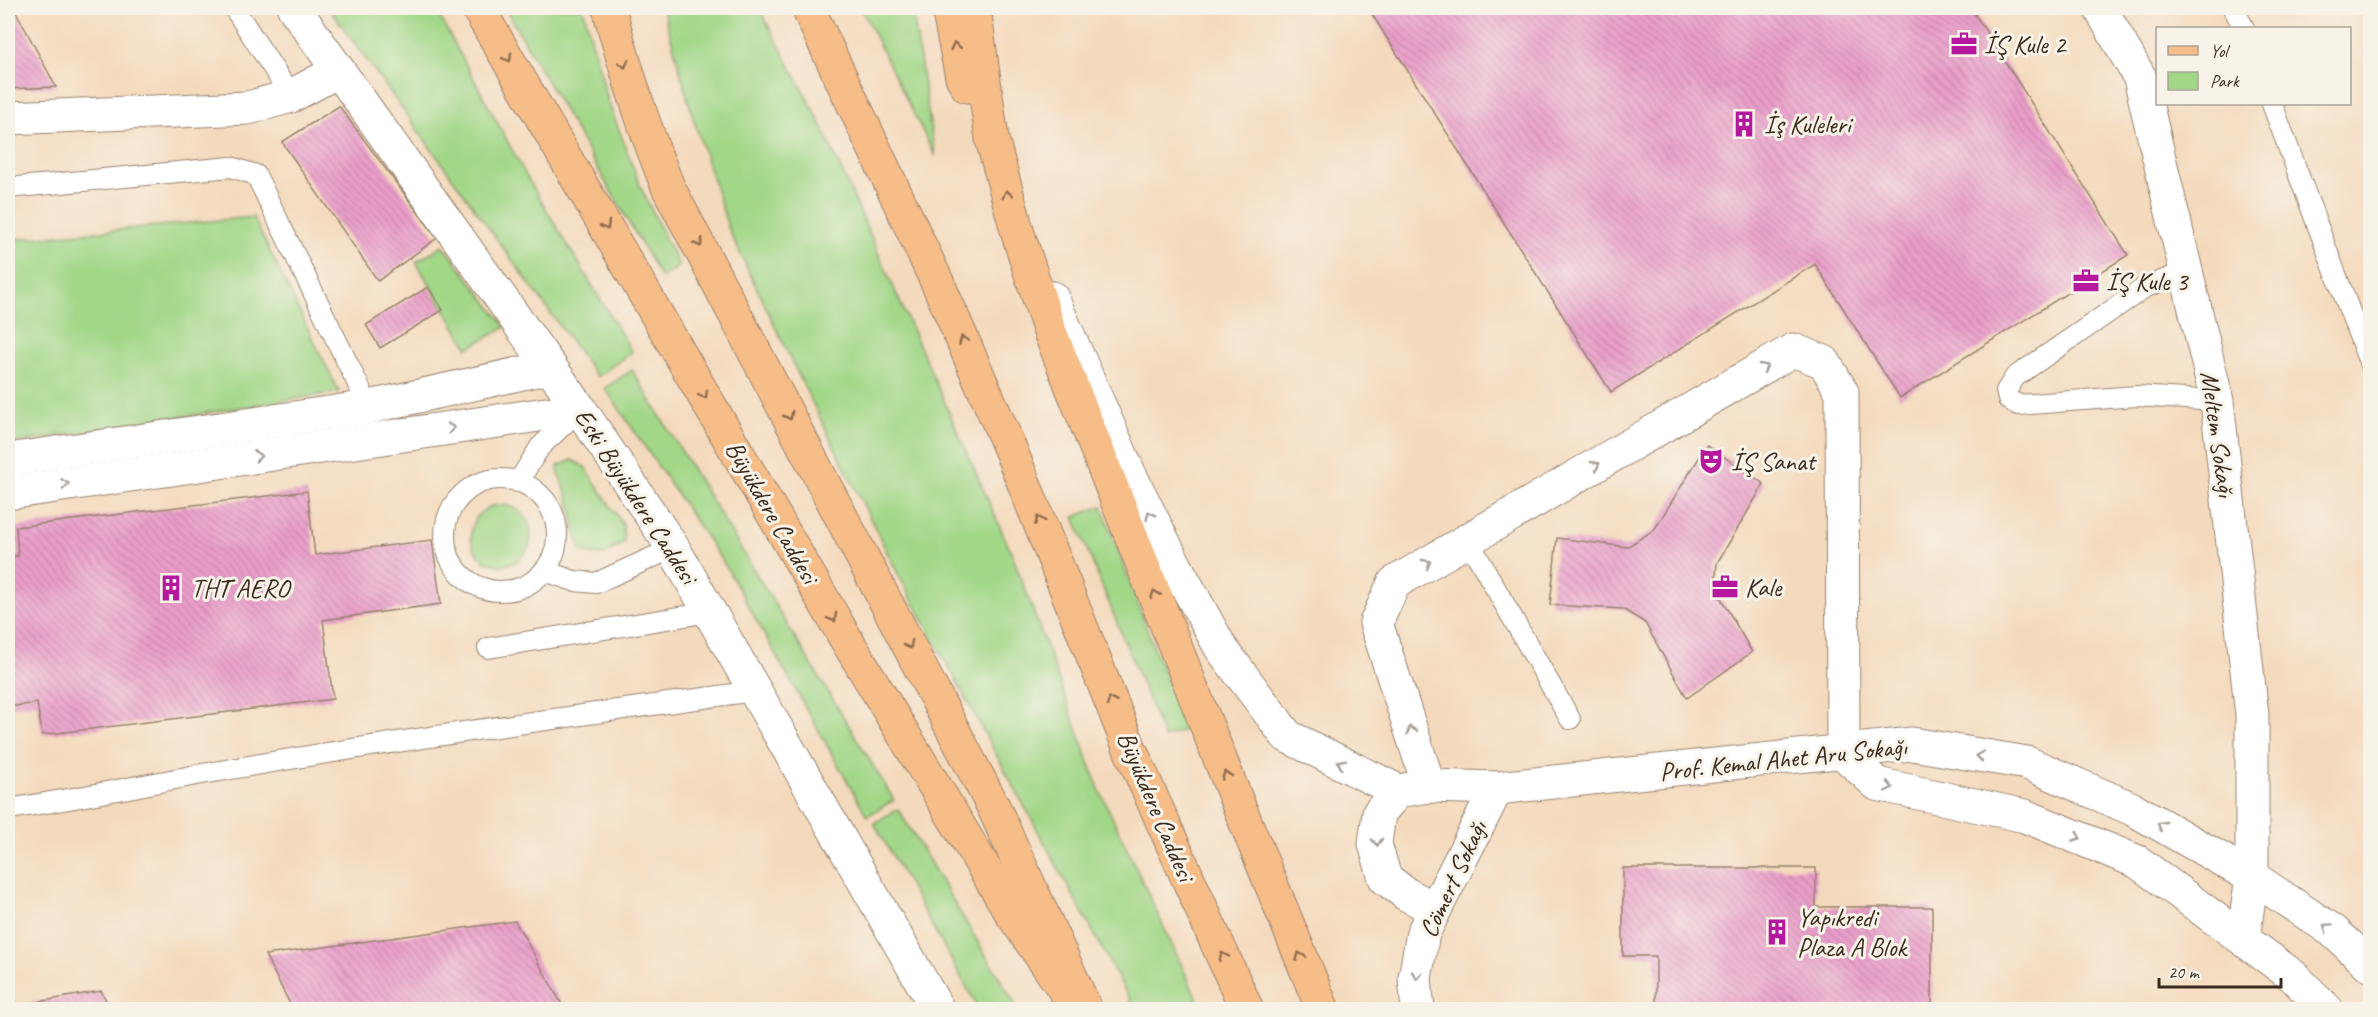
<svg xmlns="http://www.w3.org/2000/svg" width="2378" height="1017" font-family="Caveat,sans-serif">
  <defs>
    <pattern id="building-back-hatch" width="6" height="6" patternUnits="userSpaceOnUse" patternTransform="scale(1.5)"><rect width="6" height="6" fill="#eb9fcb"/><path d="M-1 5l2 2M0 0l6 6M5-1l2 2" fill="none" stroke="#c082a4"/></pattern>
  </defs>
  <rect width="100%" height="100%" fill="#f7f3e8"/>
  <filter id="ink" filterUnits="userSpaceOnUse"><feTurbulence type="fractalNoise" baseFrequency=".0167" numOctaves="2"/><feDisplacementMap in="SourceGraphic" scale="12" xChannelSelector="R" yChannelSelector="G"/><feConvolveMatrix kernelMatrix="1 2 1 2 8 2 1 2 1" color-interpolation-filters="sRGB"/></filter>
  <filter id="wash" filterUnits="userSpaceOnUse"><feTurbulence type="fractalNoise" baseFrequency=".008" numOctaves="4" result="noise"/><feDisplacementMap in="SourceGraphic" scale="24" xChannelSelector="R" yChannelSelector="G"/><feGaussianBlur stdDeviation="1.35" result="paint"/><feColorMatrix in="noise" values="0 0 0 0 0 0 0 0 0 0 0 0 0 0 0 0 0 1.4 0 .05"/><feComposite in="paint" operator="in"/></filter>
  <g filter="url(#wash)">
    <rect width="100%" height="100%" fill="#f4dabd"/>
    <g fill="#a2d788" stroke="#6e8053" stroke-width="1.5">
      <polygon points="329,8 435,8 528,179 632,352 597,377"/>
      <polygon points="505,8 583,8 608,101 641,188 679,266 661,278"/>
      <polygon points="663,8 759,8 820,122 1012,554 1099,789 1202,1009 1135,1009 899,576 794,366 729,230 692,114"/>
      <polygon points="861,8 912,8 935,156"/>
      <polygon points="253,217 339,392 8,444 8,240"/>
      <polygon points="443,245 506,327 468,348 416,262"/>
      <polygon points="632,370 894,800 867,816 725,565 605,388"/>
      <path d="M572,460l13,7 38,58 1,18 -20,12 -21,-2c-11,-20 -8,-35 -15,-55 -3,-12 -10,-19 -10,-32z"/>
      <circle cx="501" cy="535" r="30"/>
      <polygon points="1102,506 1155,651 1187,729 1164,738 1074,517"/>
      <polygon points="898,809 1018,1009 979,1009 874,823"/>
    </g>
    <g id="blocks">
      <g fill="url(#building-back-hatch)">
        <polygon points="8,8 14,8 56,87 8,89"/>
        <polygon points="1368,8 1971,8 2128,255 1900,398 1815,264 1611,392"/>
        <polygon points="339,106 437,238 378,281 282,142"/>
        <polygon points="428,287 443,310 380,348 366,325"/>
        <polygon points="1707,445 1764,484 1717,563 1715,588 1752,652 1687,698 1645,623 1623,609 1550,605 1557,538 1627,547 1654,530"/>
        <polygon points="307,491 315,555 432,540 441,604 323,620 333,699 42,735 37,703 8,707 8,557 18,556 16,527"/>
        <polygon points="1623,868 1816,868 1816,907 1932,907 1932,1010 1656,1010 1656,956 1623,956"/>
        <polygon points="515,921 565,1010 293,1010 265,955"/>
        <polygon points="101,991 111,1010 8,1010 8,1007"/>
      </g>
    </g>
  </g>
  <g filter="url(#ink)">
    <use href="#blocks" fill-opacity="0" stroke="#98826e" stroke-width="1.5"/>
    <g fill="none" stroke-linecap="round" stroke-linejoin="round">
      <g stroke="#98826e" stroke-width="22">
        <g id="service">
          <polyline points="234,8 291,96"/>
          <polyline points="2233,8 2244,28"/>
          <polyline points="2272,104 2370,365"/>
          <polyline points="8,188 231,167 256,175 369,407"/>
          <polyline points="2187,271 2144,288 2015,377 2006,391 2008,399 2018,405 2136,396 2217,401"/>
          <circle cx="501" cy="535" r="56"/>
          <polyline points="518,482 540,447 578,411"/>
          <polyline points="1468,540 1570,719"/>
          <polyline points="545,571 574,581 596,583 673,548"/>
          <polyline points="488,648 710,612"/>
          <path d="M8,809c67,-10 133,-24 200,-36 182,-32 365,-57 547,-82"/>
        </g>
      </g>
      <g stroke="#98826e" stroke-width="35">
        <g id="minor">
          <polyline points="2100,8 2140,78 2217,401 2252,715 2252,877"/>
          <polyline points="8,118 248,108 291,96 338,71"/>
          <polyline points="8,460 369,407 550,367"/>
          <polyline points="8,493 580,409"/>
          <polyline points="1429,786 1376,623 1394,583 1793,350 1824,362 1842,392 1843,753"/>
          <polyline points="1398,791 1379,813 1375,844 1385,878 1406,894 1435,909"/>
          <polyline points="1418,1010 1415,978 1423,933 1497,788"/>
        </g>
      </g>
      <g stroke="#98826e" stroke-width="35">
        <g id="tertiary">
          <polyline points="294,8 580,409 673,548 938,1010"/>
          <polyline points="1052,298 1130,475 1175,565 1221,648 1287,736 1398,791 1429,786 1497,788 1912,744 2027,763 2135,810 2252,877 2333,931 2370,965"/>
          <polyline points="1843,753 1877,784 2025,816 2138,862 2293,976 2327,1010"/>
          <polyline points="2243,939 2252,877"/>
        </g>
      </g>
      <g stroke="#98826e" stroke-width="35">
        <g id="primary">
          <polyline points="478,8 846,639 1012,914 1073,1002"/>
          <polyline points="808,8 939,286 1011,451 1130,749 1247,1010"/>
        </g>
      </g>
      <g stroke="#98826e" stroke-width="35">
        <g id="motorway">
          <path d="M609,8c16,61 35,120 59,179l325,619 93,204"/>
          <polyline points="948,8 962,77 967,86"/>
          <polyline points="974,8 992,139 1018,234 1050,332 1236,799 1323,1010"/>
        </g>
      </g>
      <use href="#service" stroke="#fff" stroke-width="20"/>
      <use href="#minor" stroke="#fff" stroke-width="33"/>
      <use href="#tertiary" stroke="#fff" stroke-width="33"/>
      <use href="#primary" stroke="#f7bd88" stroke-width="33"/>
      <use href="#motorway" stroke="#f7bd88" stroke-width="33"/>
    </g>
    <defs><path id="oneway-chevron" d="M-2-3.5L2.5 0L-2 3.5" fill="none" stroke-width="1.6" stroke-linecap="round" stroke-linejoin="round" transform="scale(1.5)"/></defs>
    <g stroke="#906c4e">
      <use href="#oneway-chevron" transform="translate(955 46) rotate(-103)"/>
      <use href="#oneway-chevron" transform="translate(508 58) rotate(60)"/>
      <use href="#oneway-chevron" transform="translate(624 64) rotate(74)"/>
      <use href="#oneway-chevron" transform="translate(1007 194) rotate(-105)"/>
      <use href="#oneway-chevron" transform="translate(606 226) rotate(60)"/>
      <use href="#oneway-chevron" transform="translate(699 243) rotate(62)"/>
      <use href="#oneway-chevron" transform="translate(963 340) rotate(-114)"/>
      <use href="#oneway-chevron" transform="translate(704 395) rotate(60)"/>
      <use href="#oneway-chevron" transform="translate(789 416) rotate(63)"/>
      <use href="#oneway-chevron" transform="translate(1039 520) rotate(-112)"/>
      <use href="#oneway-chevron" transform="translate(1155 594) rotate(-111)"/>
      <use href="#oneway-chevron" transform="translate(833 618) rotate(60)"/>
      <use href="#oneway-chevron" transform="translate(909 645) rotate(62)"/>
      <use href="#oneway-chevron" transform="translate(1111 701) rotate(-112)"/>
      <use href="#oneway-chevron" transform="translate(1226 775) rotate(-111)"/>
      <use href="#oneway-chevron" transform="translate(1223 956) rotate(-115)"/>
      <use href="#oneway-chevron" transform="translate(1300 956) rotate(-113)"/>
    </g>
    <g stroke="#a79f9a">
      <use href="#oneway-chevron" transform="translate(1764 367) rotate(-30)"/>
      <use href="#oneway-chevron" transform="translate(451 428) rotate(-8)"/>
      <use href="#oneway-chevron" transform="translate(258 456) rotate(-8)"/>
      <use href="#oneway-chevron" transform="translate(1596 465) rotate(-30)"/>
      <use href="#oneway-chevron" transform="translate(65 484) rotate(-8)"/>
      <use href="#oneway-chevron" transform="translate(1150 515) rotate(-116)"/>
      <use href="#oneway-chevron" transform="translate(1427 563) rotate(-30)"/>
      <use href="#oneway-chevron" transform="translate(1411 730) rotate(-108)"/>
      <use href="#oneway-chevron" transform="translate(1980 756) rotate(-171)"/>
      <use href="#oneway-chevron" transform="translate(1341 763) rotate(-154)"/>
      <use href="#oneway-chevron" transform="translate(1889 787) rotate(12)"/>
      <use href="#oneway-chevron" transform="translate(2161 825) rotate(-150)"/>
      <use href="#oneway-chevron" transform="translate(2077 837) rotate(23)"/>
      <use href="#oneway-chevron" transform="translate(1377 842) rotate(87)"/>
      <use href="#oneway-chevron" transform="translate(2327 927) rotate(-145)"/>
      <use href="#oneway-chevron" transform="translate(1417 975) rotate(95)"/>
    </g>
  </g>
  <defs>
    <g id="office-bare" transform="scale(2.07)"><path d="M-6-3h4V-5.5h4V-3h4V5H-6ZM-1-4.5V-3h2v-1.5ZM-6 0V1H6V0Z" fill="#b5179e" stroke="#f7f3e8" stroke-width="2.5" paint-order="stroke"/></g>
    <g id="building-bare" transform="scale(2.07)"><path d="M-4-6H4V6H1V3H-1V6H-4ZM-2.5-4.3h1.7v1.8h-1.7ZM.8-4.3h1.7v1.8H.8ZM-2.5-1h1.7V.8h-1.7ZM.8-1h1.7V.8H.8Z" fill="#b5179e" stroke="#f7f3e8" stroke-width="2.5" paint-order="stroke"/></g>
    <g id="theatre-bare" transform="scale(2.07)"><path d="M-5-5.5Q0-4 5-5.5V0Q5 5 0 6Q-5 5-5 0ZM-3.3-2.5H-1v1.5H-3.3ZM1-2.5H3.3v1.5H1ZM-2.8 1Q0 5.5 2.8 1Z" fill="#b5179e" stroke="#f7f3e8" stroke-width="2.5" paint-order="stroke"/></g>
  </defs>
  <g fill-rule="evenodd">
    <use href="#office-bare" x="1964" y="44"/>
    <use href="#building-bare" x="1744" y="124"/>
    <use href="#office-bare" x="2086" y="281"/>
    <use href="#theatre-bare" x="1711" y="461"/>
    <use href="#office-bare" x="1725" y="587"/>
    <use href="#building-bare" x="171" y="588"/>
    <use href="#building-bare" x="1777" y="932"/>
  </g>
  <g text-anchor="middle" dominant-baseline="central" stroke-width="6" stroke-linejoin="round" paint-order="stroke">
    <g font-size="26" fill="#3b2a1e" stroke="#f7f3e8" text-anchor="start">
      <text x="1984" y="44">İŞ Kule 2</text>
      <text x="1764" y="124">İş Kuleleri</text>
      <text x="2106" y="281">İŞ Kule 3</text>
      <text x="1731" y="461">İŞ Sanat</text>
      <text x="1745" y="587">Kale</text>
      <text x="191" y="588">THT AERO</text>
      <text x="1797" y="917">Yapıkredi<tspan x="1797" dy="30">Plaza A Blok</tspan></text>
    </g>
    <g font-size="26" fill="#3b2a1e" stroke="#f7f3e8">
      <text transform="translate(2218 434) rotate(82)">Meltem Sokağı</text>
      <text transform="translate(636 496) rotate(57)">Eski Büyükdere Caddesi</text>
      <text transform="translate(772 512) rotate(60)">Büyükdere Caddesi</text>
      <text transform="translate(1783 759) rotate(-6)">Prof. Kemal Ahet Aru Sokağı</text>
      <text transform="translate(1156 806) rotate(67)">Büyükdere Caddesi</text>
      <text transform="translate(1453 879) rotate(-65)">Cömert Sokağı</text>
    </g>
  </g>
  <rect width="2378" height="1017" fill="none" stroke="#f7f3e8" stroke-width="30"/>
  <rect x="2156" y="27" width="195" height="78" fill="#f7f3e8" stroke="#aca397" stroke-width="1.5"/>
  <rect x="2168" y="46" width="30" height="9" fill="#f7bd88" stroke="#aca397" stroke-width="1.5"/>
  <text x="2210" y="57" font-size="18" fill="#3b2a1e">Yol</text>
  <rect x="2168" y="72" width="30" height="18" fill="#a2d788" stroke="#aca397" stroke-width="1.5"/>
  <text x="2210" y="87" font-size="18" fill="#3b2a1e">Park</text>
  <path d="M2159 978v9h122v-9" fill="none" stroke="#3b2a1e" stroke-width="3"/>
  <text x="2168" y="978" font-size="18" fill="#3b2a1e" stroke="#f7f3e8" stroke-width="4.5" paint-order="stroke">20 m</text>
</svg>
